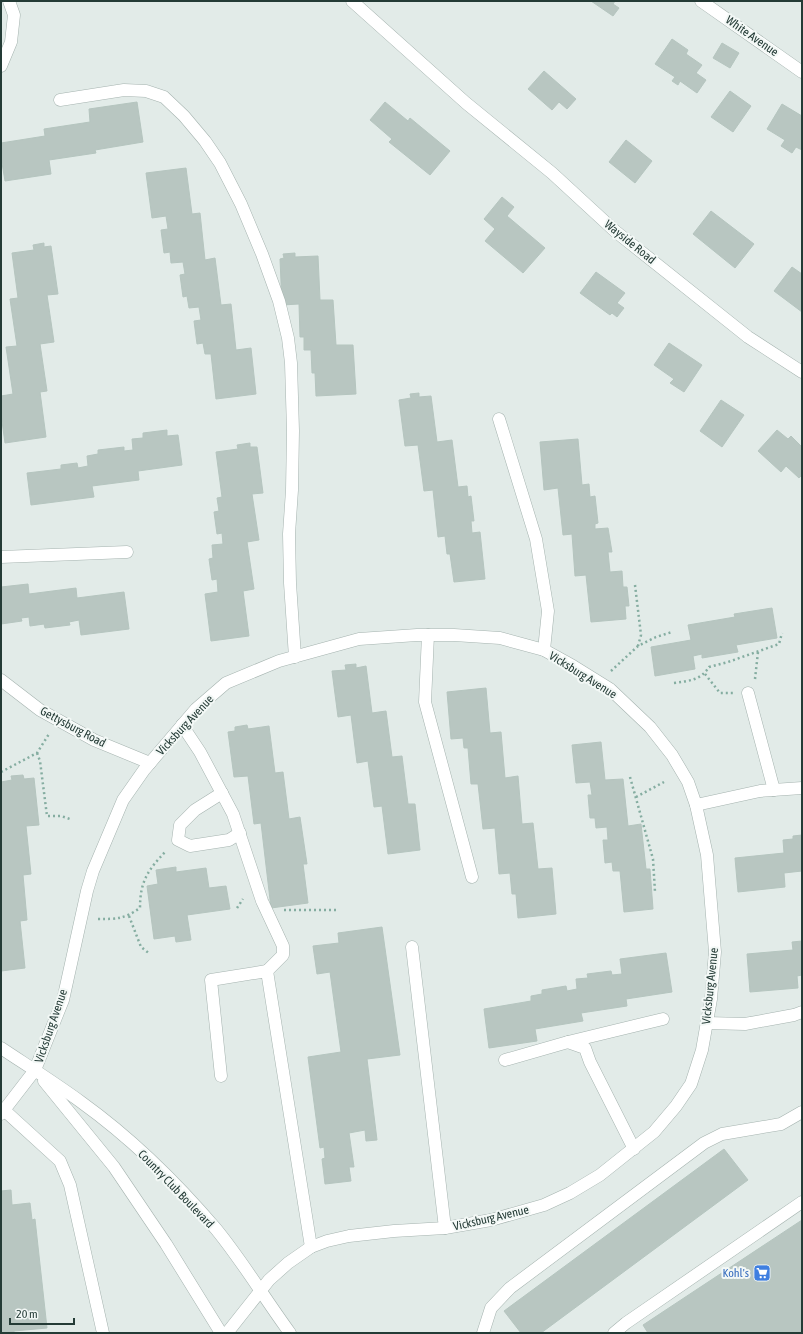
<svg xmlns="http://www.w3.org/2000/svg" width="803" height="1334" font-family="'Asap Condensed',sans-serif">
  <rect width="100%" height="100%" fill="#e2ebe8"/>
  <g fill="#b8c6c1" stroke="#b5c5bf">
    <polygon points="591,1 615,1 613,4 619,8 613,16"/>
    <polygon points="672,39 688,50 686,54 702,65 696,73 706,80 697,93 680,81 678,85 672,81 675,77 655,64"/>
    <polygon points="722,43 739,53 730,68 713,58"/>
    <polygon points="544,71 576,99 567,109 559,102 552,110 528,89"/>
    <polygon points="730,91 751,106 733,132 711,117"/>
    <polygon points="137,102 143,142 95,150 96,153 49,160 51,174 5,181 1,157 1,143 45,136 44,129 90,122 89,109"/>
    <polygon points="385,102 408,121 410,118 450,151 430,175 389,142 392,139 370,120"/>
    <polygon points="782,104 802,116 802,150 796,147 792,153 781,146 785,140 767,129"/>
    <polygon points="626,140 652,161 635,183 609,162"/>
    <polygon points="186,168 192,214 200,213 205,260 215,258 221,305 231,304 236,350 251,348 256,394 216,399 211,354 205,354 203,343 197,344 194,321 201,320 199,307 189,308 187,296 183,297 180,275 185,274 183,262 171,263 170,252 164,253 161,230 168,229 166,216 152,218 146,173"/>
    <polygon points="502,197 514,207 507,216 545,248 523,273 485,241 495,229 484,219"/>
    <polygon points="711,211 754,244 735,268 693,234"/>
    <polygon points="44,243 44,247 51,246 58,294 47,295 54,342 40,344 47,391 40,392 46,437 5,443 1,414 1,396 13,394 6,347 17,346 10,299 18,298 12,253 34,250 33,245"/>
    <polygon points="295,253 295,257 318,256 320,300 333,300 336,345 353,345 356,394 316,396 315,373 312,373 311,350 304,350 304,337 300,337 299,304 282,305 280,259 284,258 283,254"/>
    <polygon points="792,267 802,274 802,312 774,291"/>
    <polygon points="596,272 625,293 617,303 624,308 617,317 612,313 610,315 580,293"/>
    <polygon points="669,343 702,365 684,392 670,383 674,379 654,365"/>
    <polygon points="419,393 419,397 431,396 437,442 452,440 458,487 467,486 468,497 471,496 474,521 471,521 472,533 480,532 485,579 454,582 450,554 447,554 445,536 438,537 433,490 424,491 418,445 405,446 399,400 411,398 410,394"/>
    <polygon points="721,400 744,415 722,447 700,431"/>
    <polygon points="167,430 167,436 178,435 182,465 138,471 139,480 92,486 94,497 31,505 27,473 61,469 61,465 77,463 78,468 88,466 87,456 98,454 98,450 124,447 124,451 133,450 132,439 143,438 143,433"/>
    <polygon points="777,430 788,439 791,436 802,447 802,475 799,478 786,466 781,472 758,451"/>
    <polygon points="578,439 582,485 589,484 590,497 595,496 598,523 595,524 595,529 608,528 612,552 608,552 610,572 622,571 623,587 627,587 629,606 625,606 626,619 591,622 586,575 575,576 572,534 563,535 558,488 544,490 540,442"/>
    <polygon points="250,443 250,447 257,447 263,493 252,494 259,540 247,542 254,589 243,591 249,636 211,641 205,594 218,592 217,579 212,580 209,559 213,558 212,545 223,544 222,533 217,534 214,512 219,511 217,498 222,497 216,452 238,449 237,445"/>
    <polygon points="28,584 29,594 76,588 77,598 124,592 129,629 81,635 79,620 69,622 70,625 45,628 44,624 30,626 29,617 21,618 22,621 1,624 1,587"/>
    <polygon points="772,608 777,638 736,645 738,652 702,658 702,654 693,656 695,669 655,676 651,647 691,640 688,625 735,617 734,614"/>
    <polygon points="356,664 356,668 366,666 372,713 386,711 392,757 402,756 408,804 415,804 420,850 388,854 382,806 374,807 368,761 357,763 351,715 338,717 332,671 346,670 345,665"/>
    <polygon points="486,688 490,733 501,732 505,778 518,776 522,824 533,823 538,869 552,868 556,914 518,918 516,894 512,894 510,873 499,874 495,828 483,829 478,784 471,784 468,748 464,748 463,738 451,739 447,692"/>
    <polygon points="247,725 248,729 269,726 275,773 283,772 289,819 300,817 307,864 303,864 308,903 271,908 261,823 254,824 248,776 234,777 228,732 235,731 235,727"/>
    <polygon points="601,742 605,780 623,779 628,826 641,824 646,869 650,869 653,909 624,912 620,871 613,871 612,862 605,863 603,840 608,840 607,827 596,828 595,818 590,818 588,795 592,795 590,782 576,783 572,745"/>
    <polygon points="23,775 24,779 34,778 39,825 26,826 31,874 23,875 27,920 20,921 25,968 1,971 1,782 12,780 11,776"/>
    <polygon points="802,835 802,871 784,873 785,887 738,892 735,858 784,853 783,840 793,839 793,836"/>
    <polygon points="176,867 176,872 206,868 209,888 226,886 230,909 187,915 191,940 176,942 175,936 154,939 147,886 158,884 156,870"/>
    <polygon points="382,927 400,1055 367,1059 377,1140 366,1141 365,1130 349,1133 354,1167 349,1167 351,1181 325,1184 322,1159 325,1158 324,1147 320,1148 308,1057 341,1052 330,972 317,974 313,946 339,943 338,933"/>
    <polygon points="802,941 802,975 797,976 798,988 750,992 747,954 793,950 792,942"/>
    <polygon points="666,953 672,992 626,999 627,1006 581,1013 583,1021 535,1029 537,1041 489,1048 484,1009 531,1001 531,996 542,994 542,990 566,986 567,991 577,989 576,979 588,978 587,974 611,971 612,975 622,974 620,959"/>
    <polygon points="724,1149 748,1180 541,1333 521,1333 504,1311"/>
    <polygon points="11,1190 12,1205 30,1203 32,1220 35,1219 47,1328 14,1331 14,1333 1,1333 1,1191"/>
    <polygon points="802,1220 802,1333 648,1333 643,1325"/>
  </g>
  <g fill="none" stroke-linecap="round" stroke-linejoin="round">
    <g stroke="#a5b3af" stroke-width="13">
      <g id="minor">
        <polyline points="352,1 466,103 552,173 615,231 748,337 802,372"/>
        <polyline points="701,1 802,72"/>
        <polyline points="1,66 11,42 14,15 9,1"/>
        <polyline points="60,100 124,90 146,91 164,97 184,116 205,141 220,163 241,204 262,254 279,301 288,338 291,363 293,431 292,490 289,534 290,583 295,657"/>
        <polyline points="499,419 536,539 548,611 544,650"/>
        <polyline points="1,557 127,552"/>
        <polyline points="428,635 425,702 472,877"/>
        <polyline points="1,680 40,710 94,740 150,763"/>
        <polyline points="748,693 774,790"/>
        <polyline points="182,725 200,752 233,814 262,901 283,946 283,955 267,971"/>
        <polyline points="222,793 195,810 180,825 178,840 190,846 229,840 240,833"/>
        <polyline points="696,805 760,791 802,788"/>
        <polyline points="412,947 445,1228"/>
        <polyline points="707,1023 745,1024 794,1015 802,1012"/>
        <polyline points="568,1042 663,1019"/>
        <path d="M1,1048c27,18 54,35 80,54 50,36 95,80 135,127 27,33 49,70 74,104"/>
        <polyline points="505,1060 568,1042 585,1048 590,1062 634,1149"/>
        <polyline points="221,1076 211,980 267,971 311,1247"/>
        <polyline points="44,1081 114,1167 166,1244 221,1333"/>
        <polyline points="4,1110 60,1161 70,1185 103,1333"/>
        <polyline points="1,1114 35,1070 63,1000 87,891 93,871 123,800 144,770 196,709 226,683 279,661 359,639 417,635 454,635 500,638 544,650 573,666 610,689 650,727 672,755 688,782 696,805 707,855 715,952 711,999 702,1050 691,1084 676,1106 654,1132 600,1175 570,1193 544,1205 491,1220 445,1228 394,1231 349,1236 327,1241 311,1247 288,1263 269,1280 227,1333"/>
        <polyline points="483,1333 491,1308 510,1288 704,1143 722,1134 781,1124 802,1112"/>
        <polyline points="614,1333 626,1323 802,1202"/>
      </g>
    </g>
    <g stroke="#85ada1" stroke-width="2.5" stroke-dasharray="2 3" stroke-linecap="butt">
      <polyline points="635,585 641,635 638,646"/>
      <polyline points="611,671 638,646 656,637 672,632"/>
      <polyline points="705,674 720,693 733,693"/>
      <polyline points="755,679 758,652"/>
      <path d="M674,683c15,-2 27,-3 35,-16l19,-5 51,-18 3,-11"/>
      <polyline points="37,753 40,761 47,816 61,816 70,819"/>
      <polyline points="1,772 37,753 49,734"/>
      <polyline points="630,777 653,859 655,892"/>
      <polyline points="636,797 664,782"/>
      <polyline points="237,908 243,899"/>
      <polyline points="284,910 336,910"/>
      <polyline points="129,916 141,947 150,954"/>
      <path d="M98,919c19,0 26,0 42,-11 0,-27 8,-38 26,-57"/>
    </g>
    <use href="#minor" stroke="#fff" stroke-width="12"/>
  </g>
  <defs>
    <g id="supermarket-square" transform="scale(0.9)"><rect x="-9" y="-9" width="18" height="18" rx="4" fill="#3f7fe0" stroke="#f3f8f6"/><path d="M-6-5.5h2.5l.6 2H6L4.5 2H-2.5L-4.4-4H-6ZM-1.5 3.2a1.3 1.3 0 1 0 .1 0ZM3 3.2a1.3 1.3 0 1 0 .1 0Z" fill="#fff"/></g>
  </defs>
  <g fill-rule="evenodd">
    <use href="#supermarket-square" x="762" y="1273"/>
  </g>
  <g text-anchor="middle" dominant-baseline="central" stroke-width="4" stroke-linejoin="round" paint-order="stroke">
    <g font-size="12" fill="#243b36" stroke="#f3f8f6">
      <text transform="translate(752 36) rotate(35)">White Avenue</text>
      <text transform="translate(630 242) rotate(39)">Wayside Road</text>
      <text transform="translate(583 675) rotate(32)">Vicksburg Avenue</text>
      <text transform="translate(185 725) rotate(-47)">Vicksburg Avenue</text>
      <text transform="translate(73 727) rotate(28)">Gettysburg Road</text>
      <text transform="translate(710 986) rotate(-84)">Vicksburg Avenue</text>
      <text transform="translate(51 1026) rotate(-71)">Vicksburg Avenue</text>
      <text transform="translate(176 1189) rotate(46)">Country Club Boulevard</text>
      <text transform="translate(491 1218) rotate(-13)">Vicksburg Avenue</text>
    </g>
    <g font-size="12" fill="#366cbe" stroke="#f3f8f6" text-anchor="end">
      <text x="749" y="1273">Kohl's</text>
    </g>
  </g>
  <rect width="803" height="1334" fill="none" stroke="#243b36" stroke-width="4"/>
  <path d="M10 1318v6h64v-6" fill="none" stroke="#243b36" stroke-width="2"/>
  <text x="16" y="1318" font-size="12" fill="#243b36" stroke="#f3f8f6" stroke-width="3" paint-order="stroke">20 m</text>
</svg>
